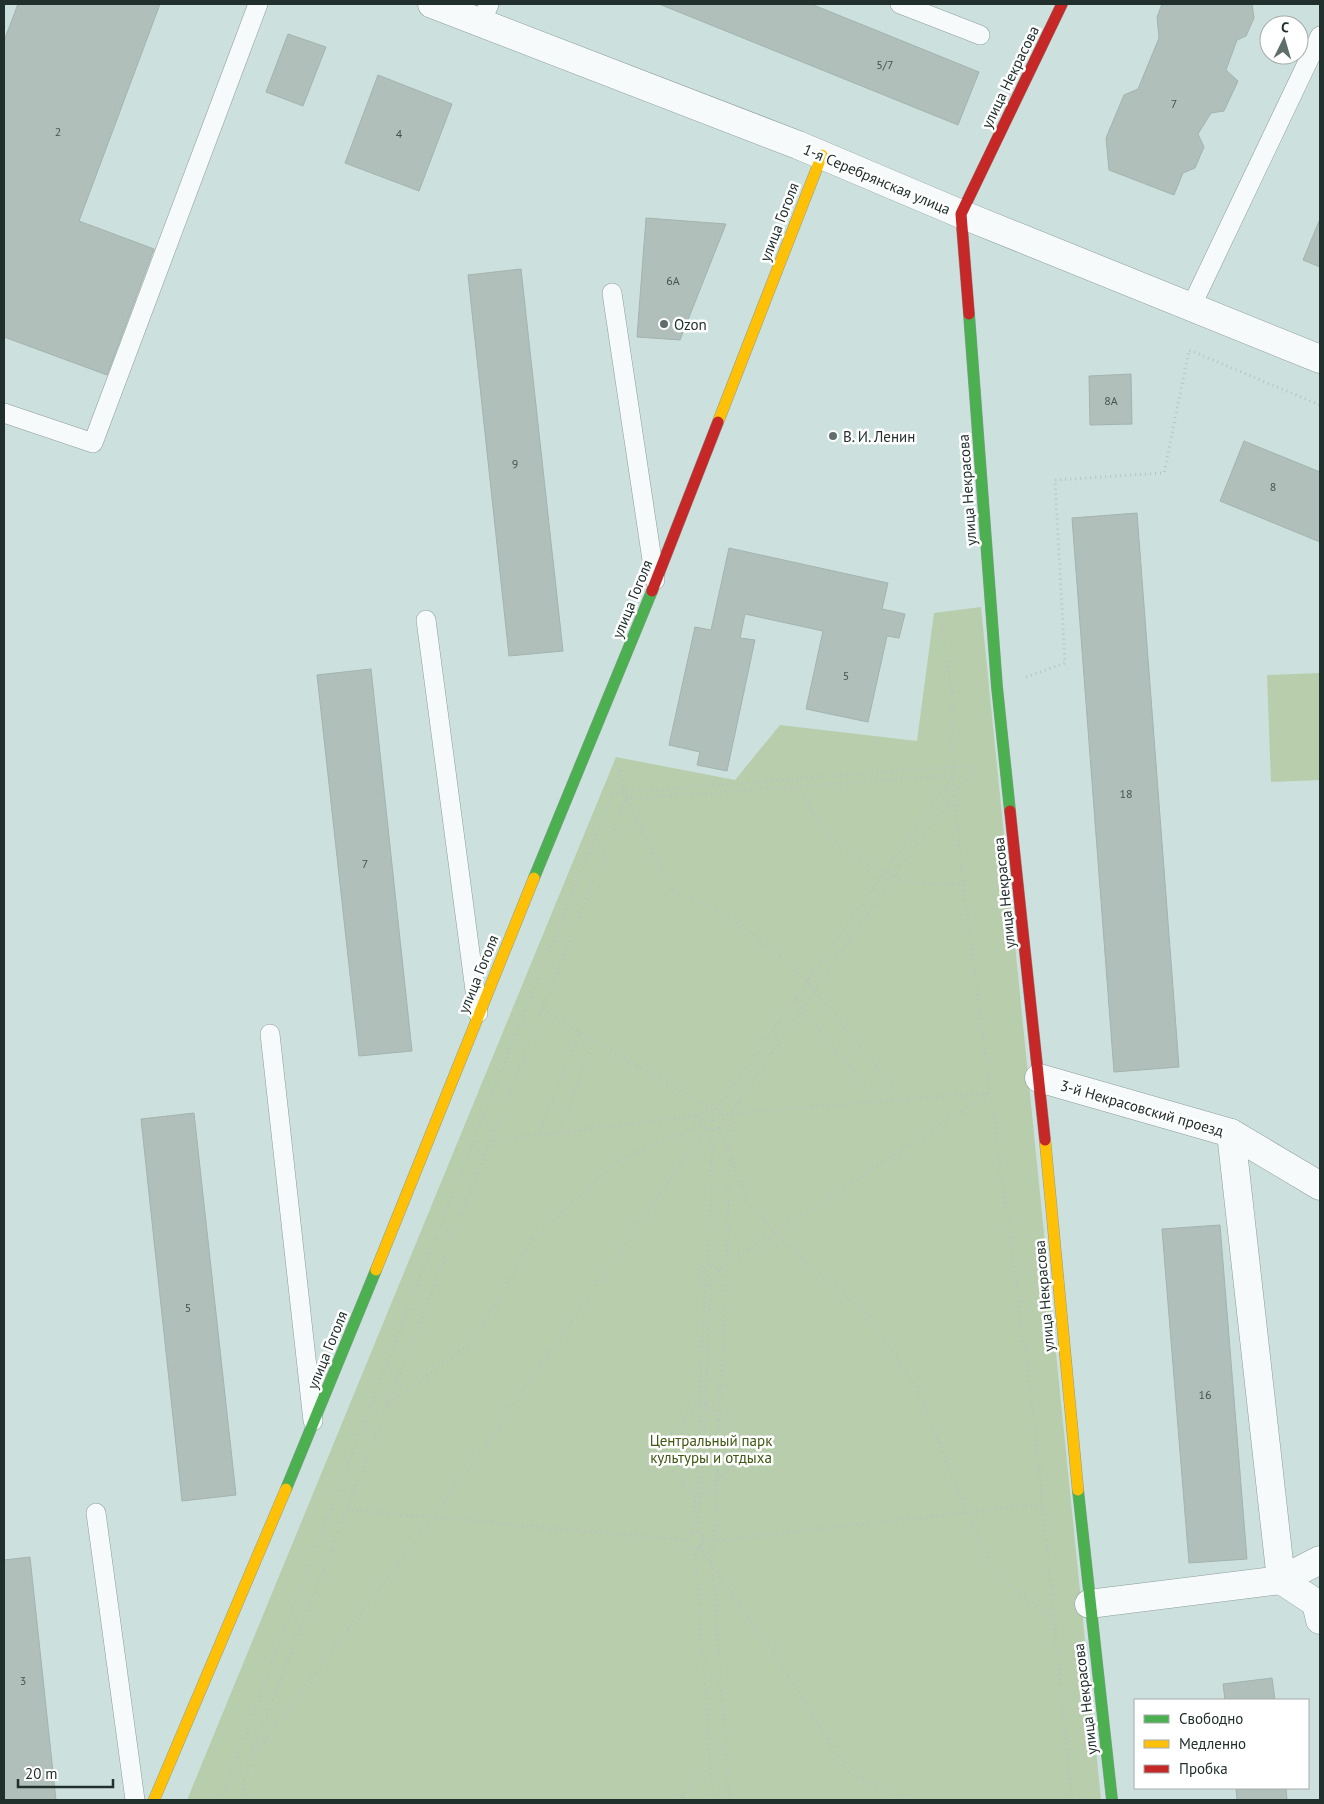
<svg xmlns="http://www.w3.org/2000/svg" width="1324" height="1804" font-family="'PT Sans',sans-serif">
  <rect width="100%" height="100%" fill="#cce1dd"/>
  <g fill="#b7cdab">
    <polygon points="981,607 1101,1800 187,1800 616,757 735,780 780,725 917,741 934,613"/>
    <polygon points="1320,673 1320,780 1271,782 1267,675"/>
  </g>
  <g fill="#b0bfba" stroke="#a4b3ae">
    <polygon points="18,4 160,4 79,221 154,249 107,375 4,337 4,41"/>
    <polygon points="659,4 811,4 979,72 958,125"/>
    <polygon points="1162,4 1252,4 1254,18 1246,36 1237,40 1226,70 1238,81 1224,111 1211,113 1198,134 1204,147 1195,168 1183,173 1174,195 1109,170 1106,138 1124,95 1138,89 1159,38 1157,17"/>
    <polygon points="288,34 326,47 303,106 266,92"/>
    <polygon points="378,75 452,104 419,191 345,163"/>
    <polygon points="646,218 726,224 680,340 637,337"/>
    <polygon points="1320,219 1320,267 1303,260"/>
    <polygon points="521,269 563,651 509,656 468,275"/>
    <polygon points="1131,374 1132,424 1090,425 1089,376"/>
    <polygon points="1244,441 1320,472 1320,542 1220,501"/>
    <polygon points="1137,513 1179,1067 1114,1072 1072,518"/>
    <polygon points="729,548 888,583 882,609 905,614 899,638 887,636 868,722 806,709 823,631 745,614 740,638 755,640 727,771 697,765 700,752 669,745 695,627 711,630"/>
    <polygon points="371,669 412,1051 359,1056 317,675"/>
    <polygon points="194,1113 236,1495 182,1501 141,1119"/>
    <polygon points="1220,1225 1247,1559 1189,1563 1162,1229"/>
    <polygon points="30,1557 56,1800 4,1800 4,1560"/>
    <polygon points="1272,1678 1275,1700 1225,1700 1223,1684"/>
    <polygon points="1236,1788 1286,1788 1287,1800 1237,1800"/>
  </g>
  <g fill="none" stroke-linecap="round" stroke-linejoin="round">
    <g stroke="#8b9c99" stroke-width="20">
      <g id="lane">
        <polyline points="900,4 980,35"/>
        <polyline points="481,23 489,4"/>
        <polyline points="612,293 655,580"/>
        <polyline points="1191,307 1320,36"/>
        <polyline points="4,413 93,443 258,4"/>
        <polyline points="426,620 478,1013"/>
        <polyline points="270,1034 313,1421"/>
        <polyline points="96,1513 135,1800"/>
      </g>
    </g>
    <g stroke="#8b9c99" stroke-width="29">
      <g id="street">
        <polyline points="432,4 798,145 961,214 1320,359"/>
        <polyline points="1039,1078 1231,1133 1320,1186"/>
        <polyline points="1281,1580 1316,1603 1320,1620"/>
        <polyline points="1281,1580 1320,1560"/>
        <polyline points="1089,1604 1281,1580 1231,1133"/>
      </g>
    </g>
    <g stroke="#8b9c99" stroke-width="12">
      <g id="fast">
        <polyline points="969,314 997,687 1010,811"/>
        <polyline points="534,878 652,591"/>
        <polyline points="286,1489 376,1270"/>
        <polyline points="1078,1490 1112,1800"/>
      </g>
    </g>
    <g stroke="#8b9c99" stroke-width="12">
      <g id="slow">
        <polyline points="718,422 822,155"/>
        <polyline points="1045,1140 1078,1490"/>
        <polyline points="376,1270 534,878"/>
        <polyline points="154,1800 286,1489"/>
      </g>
    </g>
    <g stroke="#8b9c99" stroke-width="12">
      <g id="jam">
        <polyline points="969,314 961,214 1062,4"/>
        <polyline points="652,591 718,422"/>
        <polyline points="1010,811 1045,1140"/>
      </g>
    </g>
    <g stroke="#bac2c0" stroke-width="3" stroke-dasharray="1 4" stroke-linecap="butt">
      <polyline points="942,626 952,692 953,775 963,885 1035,1427 1072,1800"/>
      <polyline points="1026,677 1065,663 1055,480 1164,473 1189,350 1320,405"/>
      <polyline points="952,692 967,690"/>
      <polyline points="620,770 626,799 675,894 713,907 750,932 807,981 904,1099"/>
      <polyline points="793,788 802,793 808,800 810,810 831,839 869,865 907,882 963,885"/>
      <polyline points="626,799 953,775"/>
      <polyline points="794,1000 878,1100"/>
      <polyline points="542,1010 710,1108"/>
      <circle cx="712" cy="1119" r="11"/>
      <polyline points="717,1109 953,775"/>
      <polyline points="722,1114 989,1093"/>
      <polyline points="719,1127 728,1151"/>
      <polyline points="560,1133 594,1040"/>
      <polyline points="539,1135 579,1032"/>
      <polyline points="490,1141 702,1115"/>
      <polyline points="731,1157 749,1205 789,1247 867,1314 917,1386 966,1512 1000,1578 1053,1619"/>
      <circle cx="708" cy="1275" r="11"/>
      <polyline points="718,1270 990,1093"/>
      <path d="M705,1286l-7,159c-6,3 -7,7 -5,13l7,4 8,-7 -1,-5 -4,-4 8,-160"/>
      <polyline points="708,1286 713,1108"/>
      <polyline points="387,1406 476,1339 532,1240 617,1161 703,1125"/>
      <polyline points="700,1498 744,1454 706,1402"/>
      <polyline points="695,1499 656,1449 700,1403"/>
      <polyline points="347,1510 687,1540"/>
      <circle cx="695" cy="1540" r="8"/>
      <polyline points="693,1532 697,1461"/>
      <polyline points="698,1533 702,1462"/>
      <polyline points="703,1542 1042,1504"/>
      <polyline points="700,1547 786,1672 848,1772 911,1800"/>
      <polyline points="695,1549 713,1800"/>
      <polyline points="252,1758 479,1455 706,1128"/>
      <path d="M221,1800c125,-337 257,-673 392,-1007l350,-27 9,5 2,3"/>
      <polyline points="241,1800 249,1761 490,1141 626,799"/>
      <polyline points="678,1800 711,1767"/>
      <polyline points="730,1800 712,1565 727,1264 731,1113 893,876 972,771"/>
    </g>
    <use href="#lane" stroke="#f7fafa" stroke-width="19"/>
    <use href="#street" stroke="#f7fafa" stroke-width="28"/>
    <use href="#fast" stroke="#4caf50" stroke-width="11"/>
    <use href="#slow" stroke="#ffc107" stroke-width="11"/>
    <use href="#jam" stroke="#c62828" stroke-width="11"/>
  </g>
  <g fill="#5d6e6b" stroke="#fff" stroke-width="2">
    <circle cx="664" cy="324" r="5"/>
    <circle cx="833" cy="436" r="5"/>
  </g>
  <g text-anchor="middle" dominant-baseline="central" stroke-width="5" stroke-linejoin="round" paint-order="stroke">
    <g font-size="12" fill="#455450">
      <text x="885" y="64">5/7</text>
      <text x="1174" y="103">7</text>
      <text x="58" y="131">2</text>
      <text x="399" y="133">4</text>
      <text x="673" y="280">6А</text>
      <text x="1111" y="400">8А</text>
      <text x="515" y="463">9</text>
      <text x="1273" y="486">8</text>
      <text x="846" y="675">5</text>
      <text x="1126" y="793">18</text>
      <text x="365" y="863">7</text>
      <text x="188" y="1307">5</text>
      <text x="1205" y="1394">16</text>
      <text x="23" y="1680">3</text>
    </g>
    <g font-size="15" fill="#21302d" stroke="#fff">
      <text transform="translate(1010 77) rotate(-64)">улица Некрасова</text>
      <text transform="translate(877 179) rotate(23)">1-я Серебрянская улица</text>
      <text transform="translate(779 222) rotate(-69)">улица Гоголя</text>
      <text transform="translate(967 490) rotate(-94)">улица Некрасова</text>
      <text transform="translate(632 599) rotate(-68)">улица Гоголя</text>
      <text transform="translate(1004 893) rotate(-96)">улица Некрасова</text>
      <text transform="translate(478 974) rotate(-68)">улица Гоголя</text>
      <text transform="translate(1142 1108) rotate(16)">3-й Некрасовский проезд</text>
      <text transform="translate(1044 1296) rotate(-95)">улица Некрасова</text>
      <text transform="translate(327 1350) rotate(-68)">улица Гоголя</text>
      <text transform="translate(1085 1699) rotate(-97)">улица Некрасова</text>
    </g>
    <g font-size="15" fill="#21302d" stroke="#fff" text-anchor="start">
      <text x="674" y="324">Ozon</text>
      <text x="843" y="436">В. И. Ленин</text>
    </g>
    <g font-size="15" fill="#415713" stroke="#fff">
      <text x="711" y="1440">Центральный парк<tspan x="711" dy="17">культуры и отдыха</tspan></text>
    </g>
  </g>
  <rect width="1324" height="1804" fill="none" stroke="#21302d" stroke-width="10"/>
  <rect x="1134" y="1699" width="175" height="90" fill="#ffffff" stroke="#a6acab"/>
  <rect x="1144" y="1715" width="25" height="8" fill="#4caf50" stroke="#a6acab"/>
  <text x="1179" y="1724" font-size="15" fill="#21302d">Свободно</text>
  <rect x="1144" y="1740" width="25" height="8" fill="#ffc107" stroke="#a6acab"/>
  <text x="1179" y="1749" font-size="15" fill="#21302d">Медленно</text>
  <rect x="1144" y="1765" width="25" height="8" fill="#c62828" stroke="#a6acab"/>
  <text x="1179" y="1774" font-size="15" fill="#21302d">Пробка</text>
  <g transform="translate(1284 40) rotate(5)"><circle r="24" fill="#ffffff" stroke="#a6acab"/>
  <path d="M0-4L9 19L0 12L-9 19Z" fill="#5d6e6b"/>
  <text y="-8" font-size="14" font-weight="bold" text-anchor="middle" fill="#21302d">С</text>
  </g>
  <path d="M18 1779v8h95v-8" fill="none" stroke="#21302d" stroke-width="2.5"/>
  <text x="25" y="1779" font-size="15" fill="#21302d" stroke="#ffffff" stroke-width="4" paint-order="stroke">20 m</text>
</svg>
